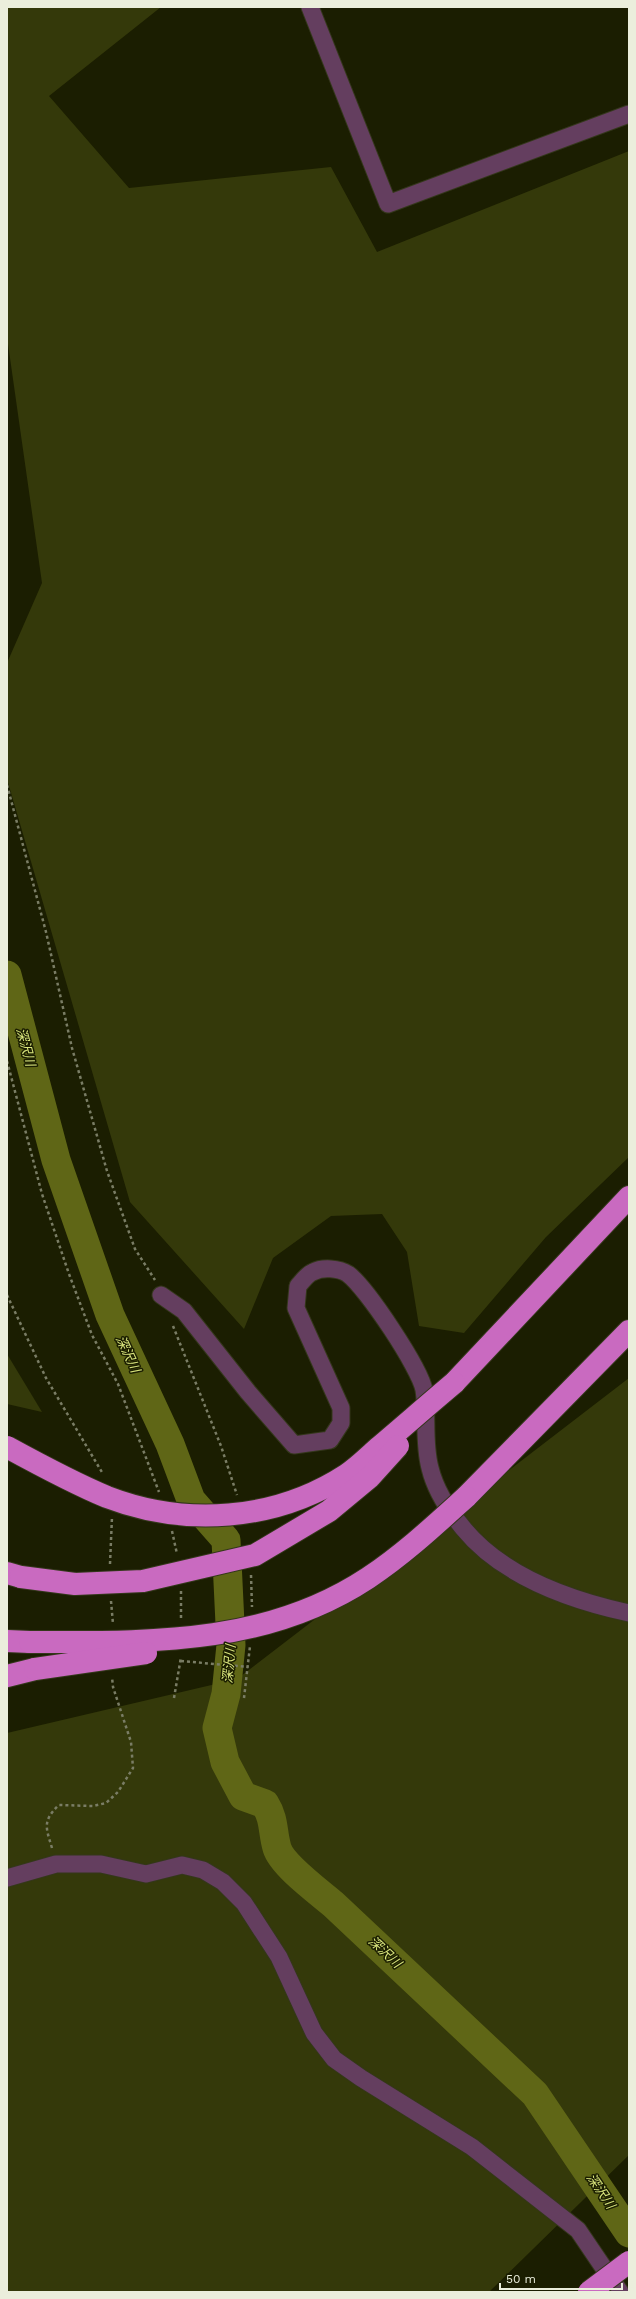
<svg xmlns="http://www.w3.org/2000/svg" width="636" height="2299" font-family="'Work Sans','Noto Sans JP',sans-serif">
  <rect width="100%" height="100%" fill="#1b1e01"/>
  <g fill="#34390a">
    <polygon points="7,7 161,7 49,96 129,188 331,167 377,252 629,151 629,1157 546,1237 464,1333 419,1326 407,1252 382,1214 331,1216 273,1258 244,1329 130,1202 7,779 7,663 42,583 7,337"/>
    <polygon points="7,1354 42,1412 7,1404"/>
    <polygon points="629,1378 629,2155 489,2292 7,2292 7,1733 237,1679"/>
  </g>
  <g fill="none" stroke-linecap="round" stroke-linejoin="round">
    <path stroke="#5f6616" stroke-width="29" d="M7,975l49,185 54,155 60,129 21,56 35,40 5,105 -5,49 -9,34 8,34 18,34 22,8c10,16 7,27 12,44 5,17 42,44 56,56l202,190 94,139"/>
    <g stroke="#34371b" stroke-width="19">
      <g id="minor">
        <polyline points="310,7 388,204 629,114"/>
        <path d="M161,1295l23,16 64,81 46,53 36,-5 11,-17v-15l-45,-100 2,-22c4,-4 9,-12 15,-14 9,-5 26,-4 35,2 18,13 72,94 76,116 4,25 -1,52 6,78 5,21 19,43 33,60 40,49 106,72 166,85"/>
        <polyline points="7,1878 56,1864 101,1864 146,1874 182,1865 203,1870 223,1882 244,1903 279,1957 314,2033 334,2059 361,2078 472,2147 578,2230 620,2292"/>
      </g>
    </g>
    <g stroke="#34371b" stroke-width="24">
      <g id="highway">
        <polyline points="454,1383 629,1197"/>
        <polyline points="466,1497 629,1331"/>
        <polyline points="7,1573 21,1577"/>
        <polyline points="7,1641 30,1642"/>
        <polyline points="7,1676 35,1669"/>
      </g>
    </g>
    <g stroke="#7a7d65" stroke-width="2.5" stroke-dasharray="3 3" stroke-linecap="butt">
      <polyline points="7,785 46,932 72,1048 107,1171 135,1249 155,1280"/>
      <polyline points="7,1061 42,1194 69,1274 92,1335 118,1384 159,1492"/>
      <polyline points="7,1295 46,1378 103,1474"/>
      <polyline points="173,1326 221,1446 237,1495"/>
      <polyline points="172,1531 177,1554"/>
      <polyline points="110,1564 112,1517"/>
      <polyline points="251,1575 252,1607"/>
      <polyline points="181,1591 181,1620"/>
      <polyline points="111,1601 113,1624"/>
      <polyline points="181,1661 248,1667"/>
      <polyline points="174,1698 181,1657"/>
      <polyline points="244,1698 250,1646"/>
      <path d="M52,1848c-6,-20 -10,-27 7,-43l34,1 13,-3 12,-11 15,-24 -2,-26 -18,-55 -1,-10"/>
    </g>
    <use href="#minor" stroke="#643e5f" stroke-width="17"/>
    <use href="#highway" stroke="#c96ac0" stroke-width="22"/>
    <g stroke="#34371b" stroke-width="24" stroke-linecap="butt">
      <g id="highway-bridge">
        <path d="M7,1447c33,18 66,36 100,50 78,30 168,24 239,-22 11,-7 22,-18 32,-27 26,-22 51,-44 76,-65"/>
        <polyline points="21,1577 75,1584 143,1581 255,1555 329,1511 370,1477 398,1446"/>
        <path d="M30,1642c118,0 235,4 338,-64 36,-24 66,-52 98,-81"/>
        <polyline points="35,1669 146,1653"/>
        <polyline points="589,2292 629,2262"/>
      </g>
    </g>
    <use href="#highway-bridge" stroke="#c96ac0" stroke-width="22"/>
  </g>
  <g text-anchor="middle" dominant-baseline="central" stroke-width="3" stroke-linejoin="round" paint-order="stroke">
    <g font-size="13" font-style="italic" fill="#dae67d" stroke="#1b1e01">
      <text transform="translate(26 1047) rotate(75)">深沢川</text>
      <text transform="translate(128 1354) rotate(65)">深沢川</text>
      <text transform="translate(229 1664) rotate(-85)">深沢川</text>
      <text transform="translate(385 1952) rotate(43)">深沢川</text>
      <text transform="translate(601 2191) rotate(56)">深沢川</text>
    </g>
  </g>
  <rect width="636" height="2299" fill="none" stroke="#ebeedc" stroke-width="16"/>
  <path d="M500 2283v6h122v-6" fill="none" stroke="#ebeedc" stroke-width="2"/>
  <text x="506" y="2283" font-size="12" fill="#ebeedc" stroke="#1b1e01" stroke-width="3" paint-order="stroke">50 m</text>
</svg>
